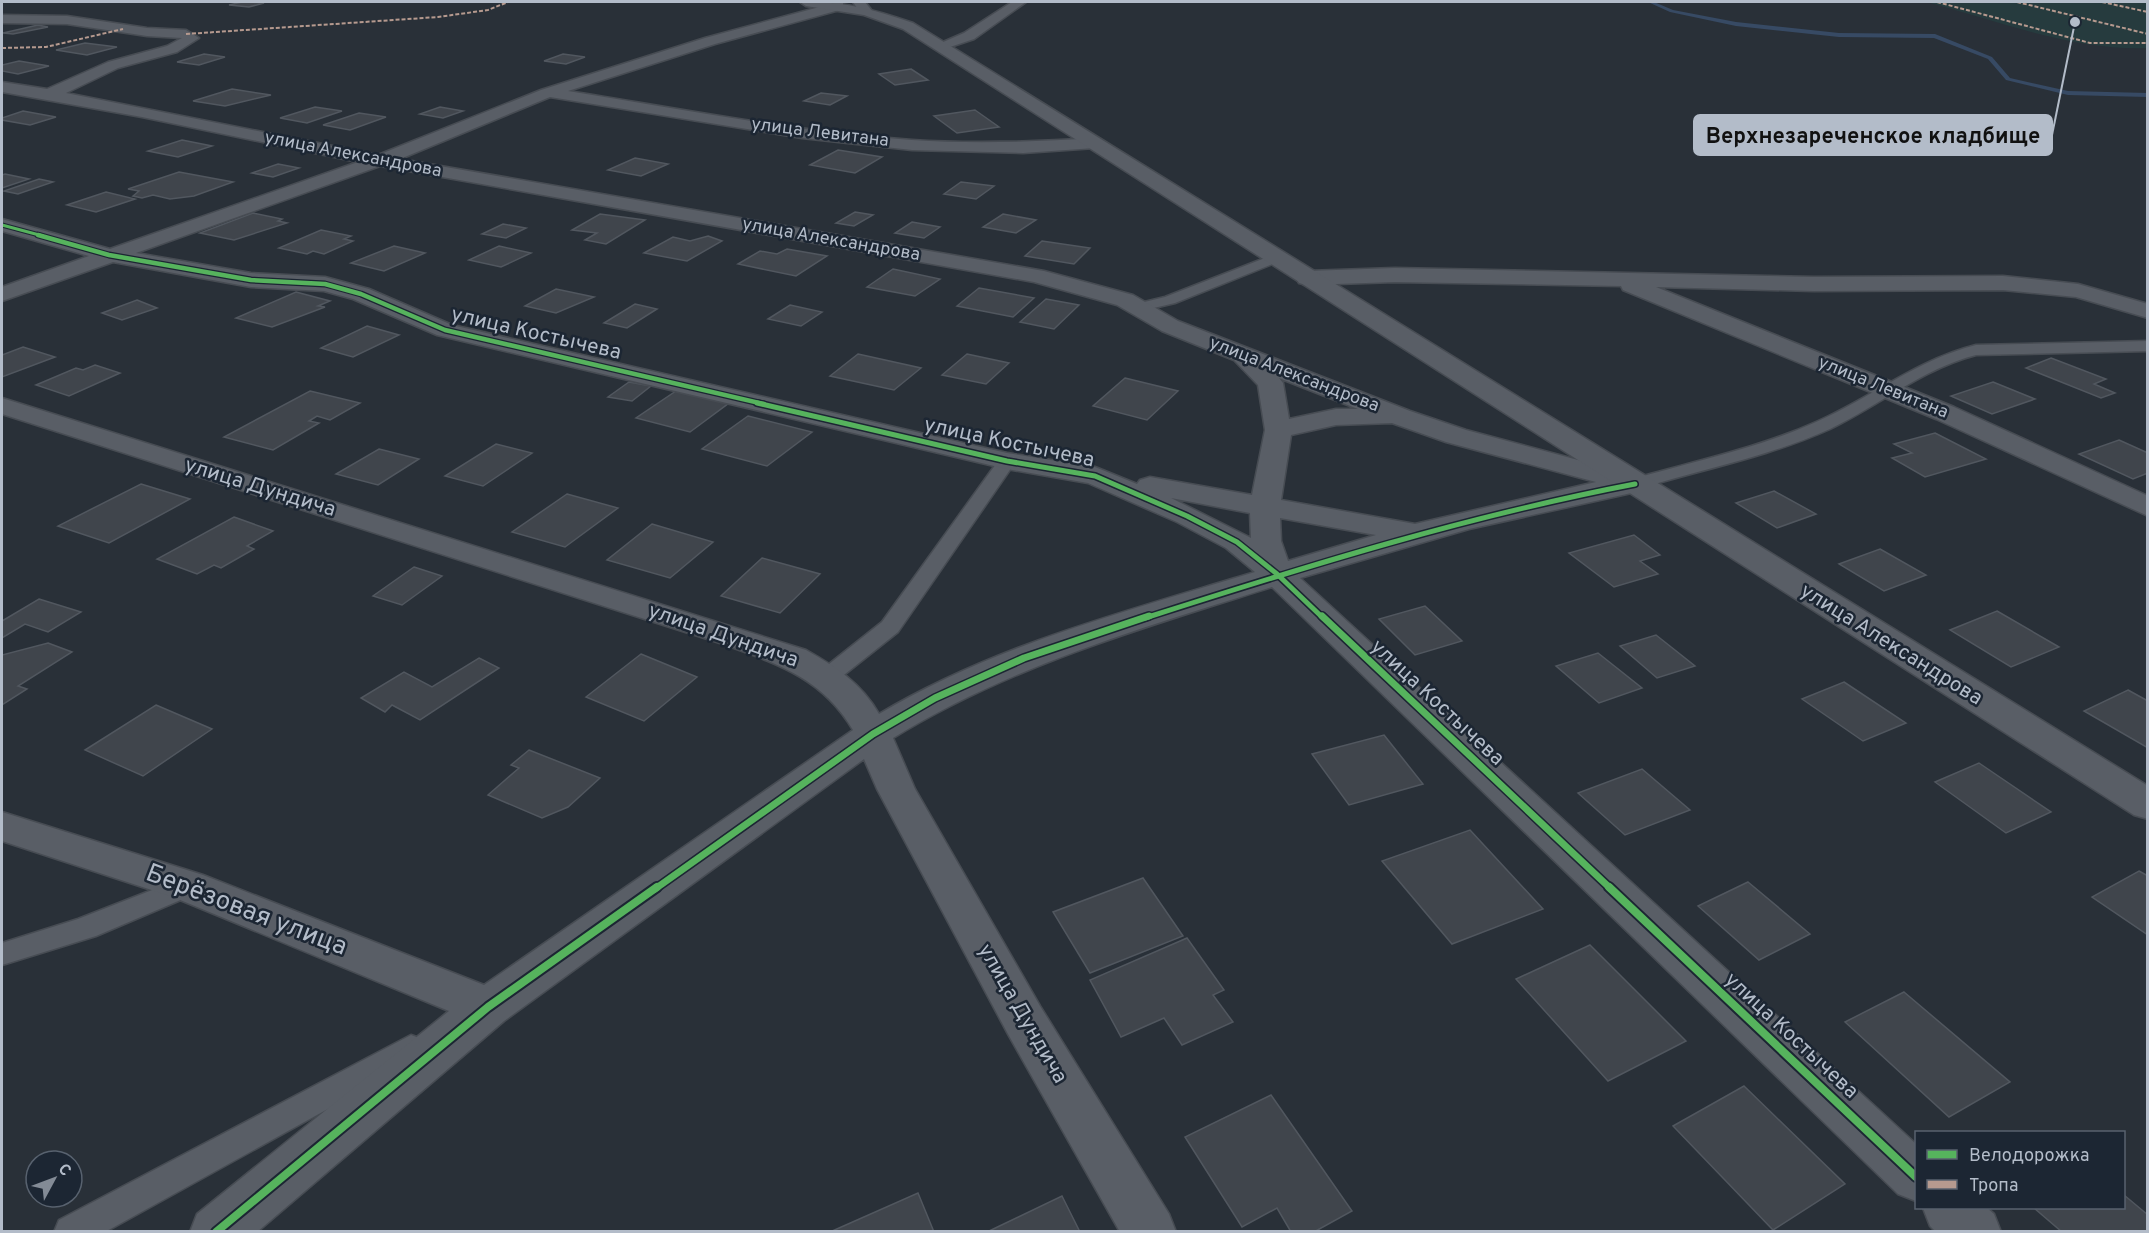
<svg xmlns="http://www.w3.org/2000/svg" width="2149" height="1233" font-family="Overpass,sans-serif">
  <rect width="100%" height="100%" fill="#293038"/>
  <path fill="#263b3e" d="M1927,2h220v46c-74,3 -149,-27 -220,-46z"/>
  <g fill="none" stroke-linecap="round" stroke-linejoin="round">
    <polygon fill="#374a64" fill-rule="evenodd" points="1648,2 1654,2 1673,10 1736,22 1839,33 1935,34 1992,57 2010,78 2068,91 2148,93 2148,97 2068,95 2006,80 1988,59 1934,38 1839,37 1736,26 1670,12"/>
  </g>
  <g fill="#40454c" stroke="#51575f" stroke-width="1.5">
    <polygon points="242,2 250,2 264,3 249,7 229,5"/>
    <polygon points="38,25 48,27 13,34 3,33"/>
    <polygon points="85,43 117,47 87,55 56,50"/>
    <polygon points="204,54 225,57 199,65 177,62"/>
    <polygon points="563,54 585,57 566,64 544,61"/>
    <polygon points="19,61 49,66 18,74 2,71 2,65"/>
    <polygon points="911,69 928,80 895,85 879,74"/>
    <polygon points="232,89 271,95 225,106 193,101"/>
    <polygon points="821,93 847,96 830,105 804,101"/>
    <polygon points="315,107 342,111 307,123 280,118"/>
    <polygon points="440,107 463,111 443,118 420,114"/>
    <polygon points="975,110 999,127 957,133 934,116"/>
    <polygon points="23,111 56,117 30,125 2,120 2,118"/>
    <polygon points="359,113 386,117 350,130 323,125"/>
    <polygon points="182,140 212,146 178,157 148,151"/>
    <polygon points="838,150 882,157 855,173 810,165"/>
    <polygon points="635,158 668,164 641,176 608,170"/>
    <polygon points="278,164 299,168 273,177 252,173"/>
    <polygon points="179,172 233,182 194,196 170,199 153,195 142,198 133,196 139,191 128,189"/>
    <polygon points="5,174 29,179 2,188 2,175"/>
    <polygon points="39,179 53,182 18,194 4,191"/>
    <polygon points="961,182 994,186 976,199 944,194"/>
    <polygon points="106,192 135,199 96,212 67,205"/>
    <polygon points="855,212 873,215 854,226 836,223"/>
    <polygon points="253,213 282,219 278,221 287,223 234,240 200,233"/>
    <polygon points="600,214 645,220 606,244 585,240 597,233 572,230"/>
    <polygon points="1003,214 1036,220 1016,233 983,227"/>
    <polygon points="912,222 940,227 924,238 895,233"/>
    <polygon points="503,224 526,228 506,238 482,234"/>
    <polygon points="321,230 351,236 344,239 353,241 324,254 313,251 307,254 279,248"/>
    <polygon points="708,236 722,241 687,261 644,253 673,237 690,241"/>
    <polygon points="1042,241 1090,248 1074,264 1025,256"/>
    <polygon points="394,246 425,253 384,271 351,263"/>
    <polygon points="499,246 531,253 501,267 469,260"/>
    <polygon points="787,249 827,256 796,276 738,264 760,251 777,254"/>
    <polygon points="893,269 940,279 915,296 867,287"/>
    <polygon points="979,288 1034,298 1013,317 957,306"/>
    <polygon points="556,289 594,297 556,313 525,306"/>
    <polygon points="296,292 330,301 318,306 325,307 272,327 236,318"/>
    <polygon points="1046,299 1079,305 1054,329 1020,322"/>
    <polygon points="137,300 157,308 122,320 102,313"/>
    <polygon points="635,304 657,309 627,328 604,323"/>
    <polygon points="790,305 822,312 801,326 768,319"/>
    <polygon points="367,326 399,335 353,357 321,348"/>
    <polygon points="23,347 55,357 2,377 2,355"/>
    <polygon points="858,354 921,368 894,390 830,376"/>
    <polygon points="967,354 1009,363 986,384 942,375"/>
    <polygon points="2051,358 2106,379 2094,384 2115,393 2101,398 2026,368"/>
    <polygon points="95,365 120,373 69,396 36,385 76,368 83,370"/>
    <polygon points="1125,378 1178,391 1147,420 1093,406"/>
    <polygon points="629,382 651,386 632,401 608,397"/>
    <polygon points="1993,382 2035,399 1992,414 1951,396"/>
    <polygon points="310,391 360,403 330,420 317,416 309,421 319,423 273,450 224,437"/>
    <polygon points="676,391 729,403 690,432 636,418"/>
    <polygon points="748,416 812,432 767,466 702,449"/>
    <polygon points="1935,433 1986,459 1925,477 1892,458 1912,453 1894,444"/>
    <polygon points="2119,440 2148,453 2148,473 2133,479 2079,454"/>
    <polygon points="496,444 532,453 483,486 445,476"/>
    <polygon points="379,449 419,459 378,485 336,474"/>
    <polygon points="141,484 190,499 109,543 58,526"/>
    <polygon points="1774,491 1816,514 1777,528 1736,503"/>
    <polygon points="567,494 618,508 565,547 512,532"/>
    <polygon points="234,517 273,531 247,546 254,549 221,568 214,565 197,574 157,559"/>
    <polygon points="652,524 713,542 670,578 607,560"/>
    <polygon points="1634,535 1660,555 1640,561 1658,574 1614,587 1569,553"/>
    <polygon points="1880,549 1926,575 1884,591 1839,564"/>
    <polygon points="762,558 820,574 780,613 721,596"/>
    <polygon points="414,567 442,576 402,605 373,596"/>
    <polygon points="39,599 81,612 48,632 25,624 2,638 2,621"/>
    <polygon points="1425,606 1462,641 1415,655 1379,619"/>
    <polygon points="1997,611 2059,647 2011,667 1950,630"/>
    <polygon points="1656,635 1695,666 1657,678 1620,646"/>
    <polygon points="48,643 72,652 18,686 27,689 2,705 2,655"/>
    <polygon points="1598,653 1642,688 1599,703 1556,666"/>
    <polygon points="641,654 697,677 644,721 586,697"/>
    <polygon points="479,658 499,668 420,720 392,705 385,712 361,698 404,672 432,687"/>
    <polygon points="1844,682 1906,723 1863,741 1802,699"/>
    <polygon points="2128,690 2148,701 2148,748 2084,711"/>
    <polygon points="156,705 212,729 143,776 85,750"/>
    <polygon points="1384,735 1423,784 1349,805 1312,754"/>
    <polygon points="529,750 600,778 568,807 542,818 488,795 519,768 511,765"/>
    <polygon points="1979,763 2051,812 2006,833 1935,782"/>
    <polygon points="1642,769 1690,810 1625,835 1578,793"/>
    <polygon points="1470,830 1543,909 1452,944 1382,861"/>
    <polygon points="2139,871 2148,876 2148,935 2092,897"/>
    <polygon points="1143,878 1183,936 1090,973 1053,912"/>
    <polygon points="1748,882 1810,934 1759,960 1698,906"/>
    <polygon points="1187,938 1224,990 1213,995 1233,1022 1182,1045 1164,1018 1121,1037 1090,980"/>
    <polygon points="1590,945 1686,1041 1608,1081 1516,979"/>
    <polygon points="1904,992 2010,1082 1949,1117 1845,1022"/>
    <polygon points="1744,1086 1845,1184 1773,1230 1673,1126"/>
    <polygon points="1271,1095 1352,1211 1314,1232 1291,1232 1277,1208 1242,1227 1185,1137"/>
    <polygon points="918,1193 934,1232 830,1232"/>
    <polygon points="2124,1195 2148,1215 2148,1232 2062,1232 2034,1208 2124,1208"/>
    <polygon points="1062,1196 1080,1232 987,1232"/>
  </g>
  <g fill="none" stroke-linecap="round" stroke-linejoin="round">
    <g stroke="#474c53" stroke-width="3">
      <g id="service">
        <polygon points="1275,254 1280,255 1280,261 1175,303 1141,311 1134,307 1136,304 1165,297"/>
        <path d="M2148,341v10l-172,4c-54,14 -96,50 -146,74 -60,27 -126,40 -189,59h-12l-3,-4 3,-4c62,-18 127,-31 187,-58 55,-24 100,-62 160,-77z"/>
        <polygon points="1007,456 1016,461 898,632 835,682 819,682 816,677 819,672 882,622 1001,457"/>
        <polygon points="188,876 197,879 201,886 197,893 96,936 2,965 2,943 78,919"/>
        <polygon points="411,1035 422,1039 426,1048 422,1057 105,1232 54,1232 59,1220"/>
      </g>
    </g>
    <g stroke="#474c53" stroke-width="3">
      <g id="minor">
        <path d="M838,2l5,1v6l-128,35 -147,47c114,18 229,41 344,49 61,4 122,2 183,-2l9,5 -9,5 -72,5 -111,-3 -110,-12 -252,-41 -150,62 644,112 89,24 45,26 232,90 56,19 179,48 4,6 -4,6 -176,39 -169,49 616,566v57l-18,-7 -626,-607c-130,41 -262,79 -379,151l22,51 125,217 129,208 7,18h-56l-112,-198 -131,-245 -13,-30 -360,262 -247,211h-67l7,-18 252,-203 -276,-114 -171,-56v-29l201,63 281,110 369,-255c-31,-53 -78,-67 -133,-87l-718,-229v-16l804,252c30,17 55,33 73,64 116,-69 248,-103 376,-142l-29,-24 -49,-26 -89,-39 -81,-14 -570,-134 -84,-36 -29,-8 -73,-4 -138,-25 -111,39v-14l87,-31 -87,-25v-12l108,30 248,-87 -216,-45 -140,-25v-10l45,7 61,-27 59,-16 15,-8 -35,-2 -80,-12 -65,-1v-8l65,1 80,12 39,2 13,8 -22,14 -59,16 -52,25 312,62 163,-65 164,-52zM380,166l654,116 83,23 45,26 72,29 24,25 7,45 -13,65 -102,-18 -10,3 -3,4 -42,-17 -88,-14 -555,-128 -83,-36 -44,-12 -74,-4 -115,-20zM1279,378l79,31h-22l-47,10 -6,-36zM1392,423l54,19 150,40 -181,42 -134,-24 10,-65 45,-10zM1171,498l79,15 1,25zM1280,518l96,17 -88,26 -7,-20z"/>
        <polygon points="853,2 865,2 872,11 866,15 861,14"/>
        <polygon points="1012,2 1026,2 974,39 941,50 934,46 964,33"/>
        <polygon points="1395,268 1814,277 2003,276 2078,284 2148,304 2148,318 2076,297 2003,290 1814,291 1656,287 1954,407 2148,496 2148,516 1936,419 1623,290 1621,286 1395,282 1307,285 1299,283 1296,278 1299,273 1307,271"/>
        <polygon points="1923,1208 1987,1208 1994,1214 2001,1232 1936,1232 1930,1226"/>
      </g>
    </g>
    <g stroke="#474c53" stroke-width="3">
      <path id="tertiary" d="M800,2c39,-2 76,8 113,21l1235,763v33l-14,-4 -1231,-786 -39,-14 -58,-9z"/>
    </g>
    <use href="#service" fill="#595e66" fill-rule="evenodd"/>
    <use href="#minor" fill="#595e66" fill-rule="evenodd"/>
    <use href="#tertiary" fill="#595e66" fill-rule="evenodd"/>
    <g stroke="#b69a8f" stroke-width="2" stroke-dasharray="4 2" stroke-linecap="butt">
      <polyline points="1937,2 2090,43 2148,43"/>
      <polyline points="2017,2 2148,34"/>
      <polyline points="2102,2 2148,12"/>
      <polyline points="186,34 438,17 488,10 508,2"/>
      <polyline points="2,48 46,47 123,29"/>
    </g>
    <g stroke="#1c2633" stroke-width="5">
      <polyline id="cycleway-far4" points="2,225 43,236"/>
    </g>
    <g stroke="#1c2633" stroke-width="7">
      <polyline id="cycleway-far3" points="38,235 109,255 251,280 325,284 361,294 445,330 764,404"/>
    </g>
    <g stroke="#1c2633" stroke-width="8">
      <g id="cycleway-far2">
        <polyline points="757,403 1007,461 1095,476 1187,516 1237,542 1277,574 1323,618"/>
        <path d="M1145,618c162,-52 323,-102 490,-134"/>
      </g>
    </g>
    <g stroke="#1c2633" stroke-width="10">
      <g id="cycleway-far1">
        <polyline points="1322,616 1611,889"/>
        <polyline points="655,889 873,734 935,698 1024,658 1149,616"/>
      </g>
    </g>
    <g stroke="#1c2633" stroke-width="12">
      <g id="cycleway">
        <polyline points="1609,887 1916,1177"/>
        <polyline points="216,1232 488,1007 657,887"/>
      </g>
    </g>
    <use href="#cycleway-far4" stroke="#56b35d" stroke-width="3"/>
    <use href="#cycleway-far3" stroke="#56b35d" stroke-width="4.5"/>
    <use href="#cycleway-far2" stroke="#56b35d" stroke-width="5"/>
    <use href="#cycleway-far1" stroke="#56b35d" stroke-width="7"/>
    <use href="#cycleway" stroke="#56b35d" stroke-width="8"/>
  </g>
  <g text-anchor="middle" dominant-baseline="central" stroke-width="5" stroke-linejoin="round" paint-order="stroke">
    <g font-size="18" fill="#b3bcc9" stroke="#1c2633">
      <text transform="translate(820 133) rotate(7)">улица Левитана</text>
      <text transform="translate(353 155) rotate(11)">улица Александрова</text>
      <text transform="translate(831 240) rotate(10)">улица Александрова</text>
      <text transform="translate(1294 375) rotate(21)">улица Александрова</text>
      <text transform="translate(1883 388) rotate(22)">улица Левитана</text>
    </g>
    <g font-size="21" fill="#b3bcc9" stroke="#1c2633">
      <text transform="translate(536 334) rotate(13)">улица Костычева</text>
      <text transform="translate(1009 443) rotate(12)">улица Костычева</text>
      <text transform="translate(260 488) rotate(17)">улица Дундича</text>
      <text transform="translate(723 636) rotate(19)">улица Дундича</text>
      <text transform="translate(1891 645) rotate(32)">улица Александрова</text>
      <text transform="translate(1437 703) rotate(43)">улица Костычева</text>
      <text transform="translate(1022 1014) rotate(60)">улица Дундича</text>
      <text transform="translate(1791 1036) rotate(43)">улица Костычева</text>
    </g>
    <g font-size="26" fill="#b3bcc9" stroke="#1c2633">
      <text transform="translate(246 911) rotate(21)">Берёзовая улица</text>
    </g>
  </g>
  <path fill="none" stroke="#b3bcc9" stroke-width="2" d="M2075 22L2052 135"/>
  <circle fill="#b3bcc9" stroke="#1c2633" stroke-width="2" cx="2075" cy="22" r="6"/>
  <rect fill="#b3bcc9" stroke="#b3bcc9" stroke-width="2" x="1694" y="115" width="358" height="40" rx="6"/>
  <g font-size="22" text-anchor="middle" font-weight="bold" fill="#111">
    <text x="1873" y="143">Верхнезареченское кладбище</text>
  </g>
  <rect width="2149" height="1233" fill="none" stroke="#b3bcc9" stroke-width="6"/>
  <rect x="1915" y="1131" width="210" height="78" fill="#1c2633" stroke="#58626f" stroke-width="1.5"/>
  <rect x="1927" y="1150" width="30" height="9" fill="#56b35d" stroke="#58626f" stroke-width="1.5"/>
  <text x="1969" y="1161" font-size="18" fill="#b3bcc9">Велодорожка</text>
  <rect x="1927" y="1180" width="30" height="9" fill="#b69a8f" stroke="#58626f" stroke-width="1.5"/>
  <text x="1969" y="1191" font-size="18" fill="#b3bcc9">Тропа</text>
  <g transform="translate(54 1179) rotate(49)"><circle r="28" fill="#1c2633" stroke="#58626f" stroke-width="1.5"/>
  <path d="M0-4.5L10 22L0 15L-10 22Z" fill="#838b96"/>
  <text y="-9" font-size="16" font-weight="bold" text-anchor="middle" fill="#b3bcc9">С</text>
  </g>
</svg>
